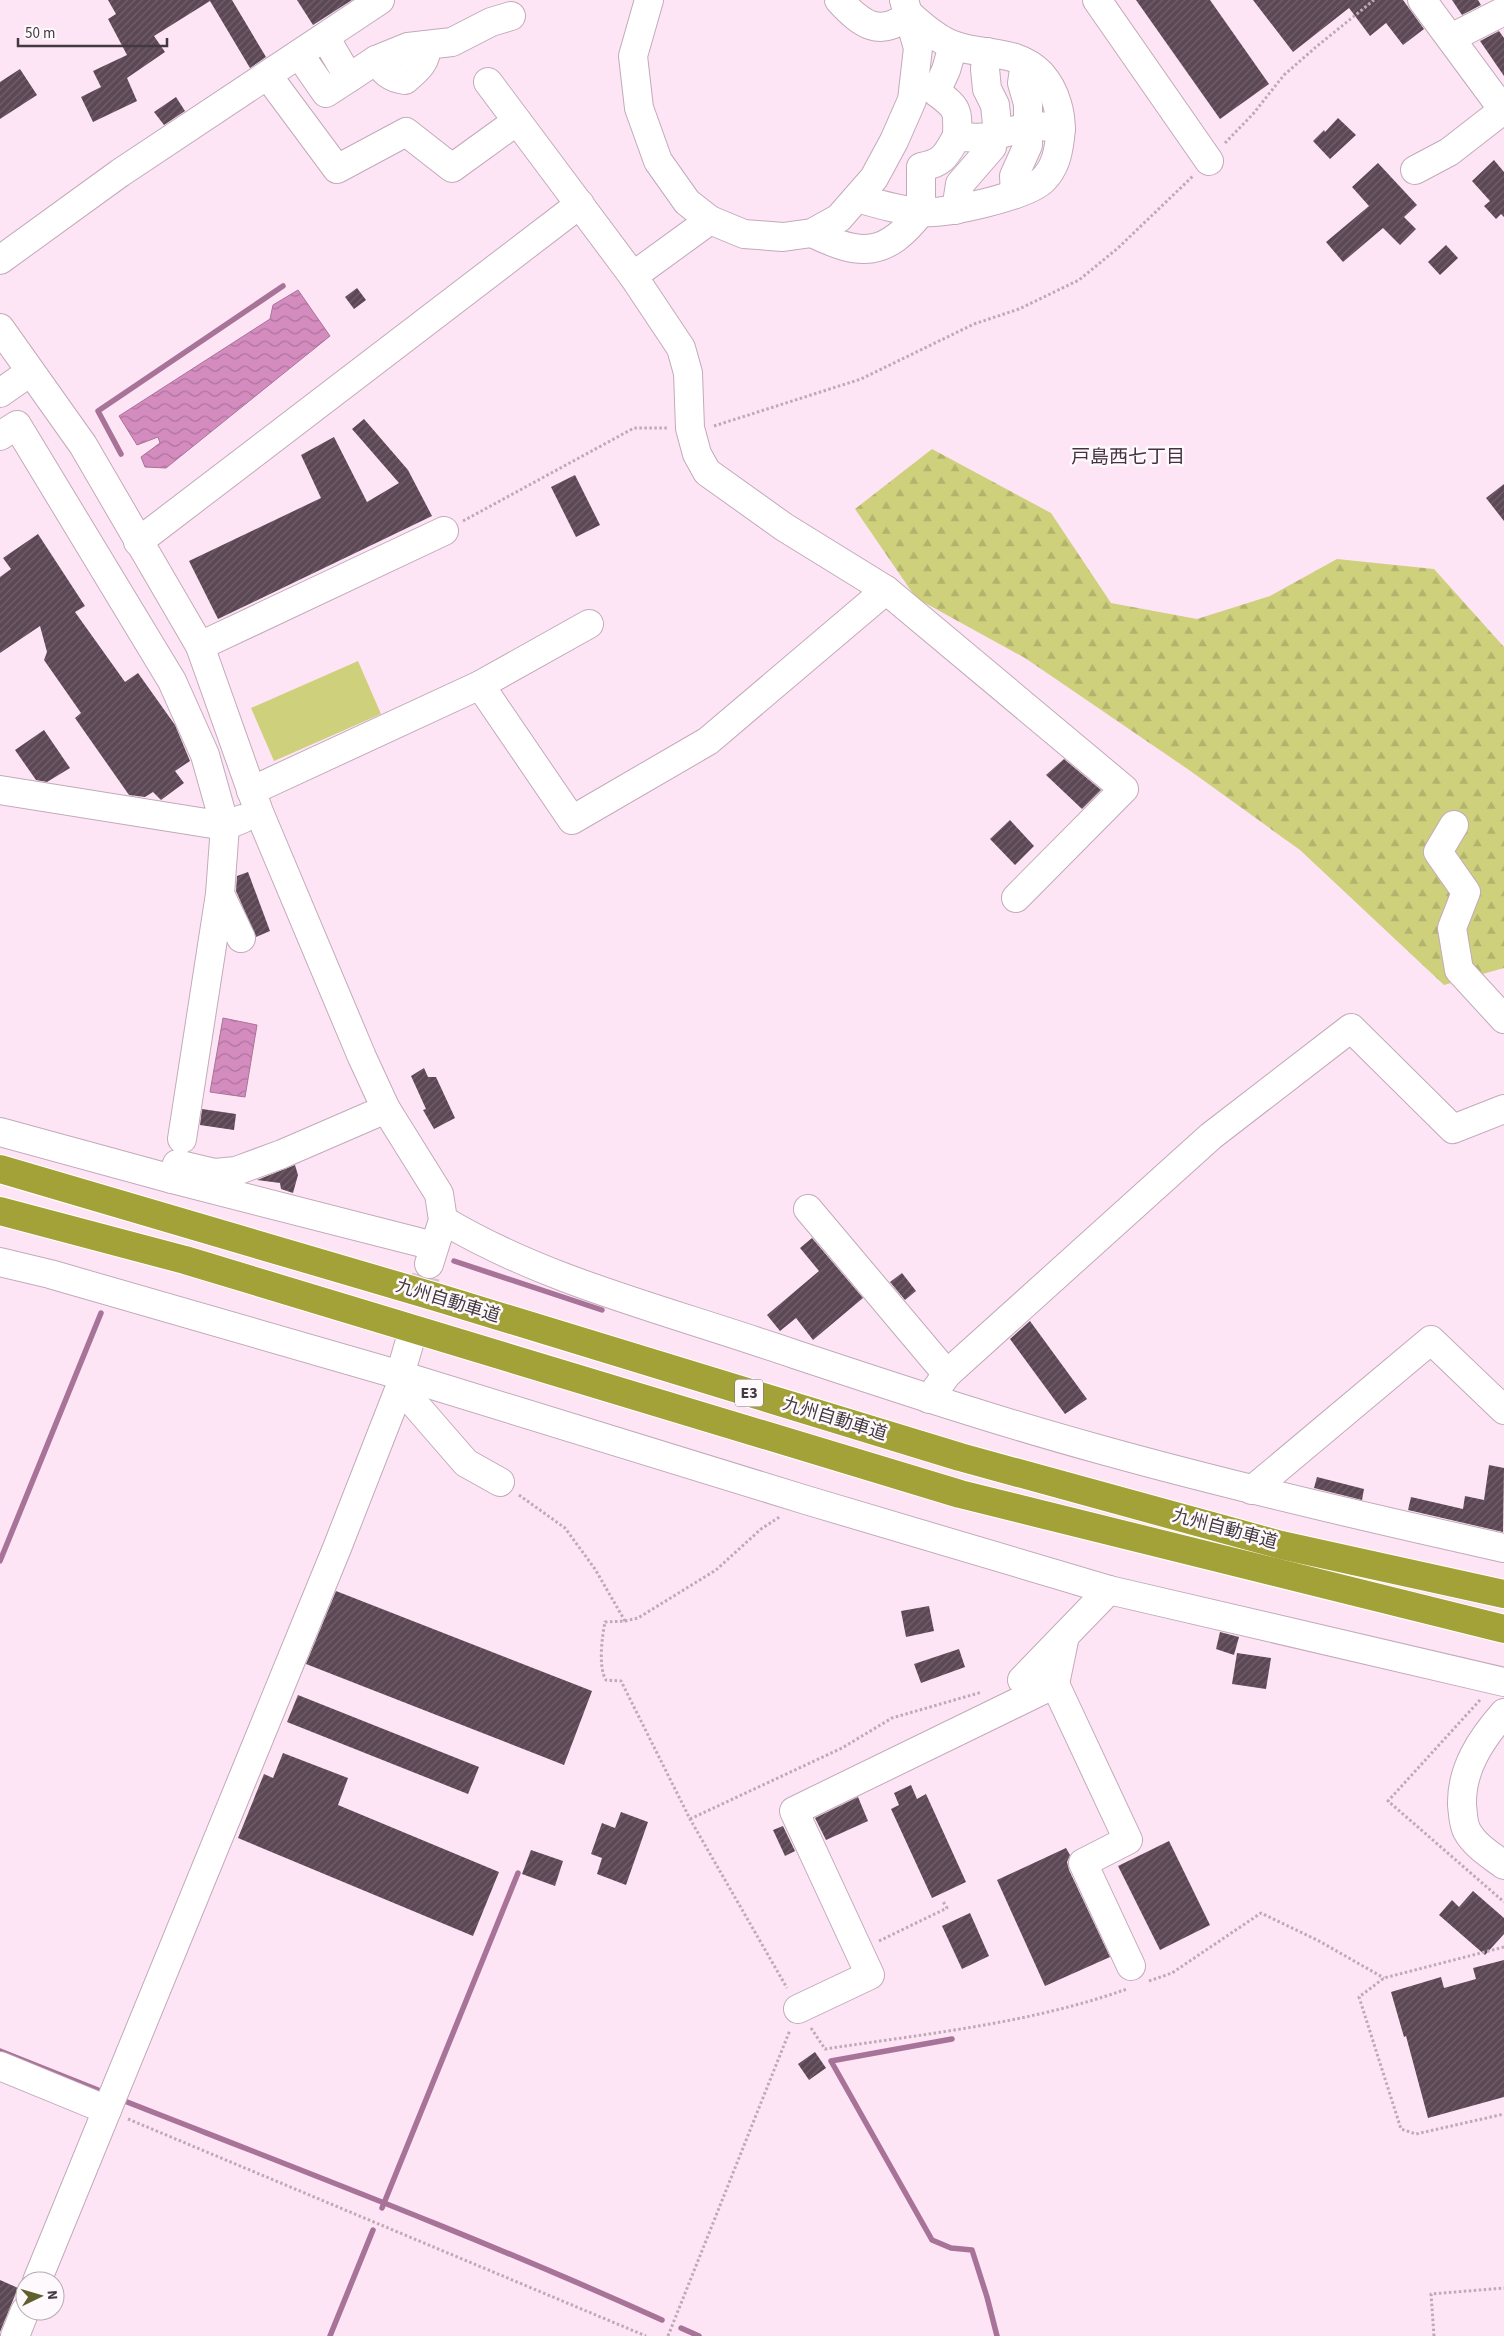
<svg xmlns="http://www.w3.org/2000/svg" width="1504" height="2336" font-family="'Source Sans 3','Noto Sans JP',sans-serif">
  <defs>
    <pattern id="forest-firs" width="22" height="20" patternUnits="userSpaceOnUse" patternTransform="scale(1.25)"><rect width="22" height="20" fill="#ced07c"/><path d="M5 1l3.5 6h-7zM16 11l3.5 6h-7z" fill="#b2b36c"/></pattern>
    <pattern id="water-waves" width="16" height="10" patternUnits="userSpaceOnUse" patternTransform="scale(1.25)"><rect width="16" height="10" fill="#d48cbf"/><path d="M0 5q4-4 8 0t8 0" fill="none" stroke="#ae739d"/></pattern>
    <pattern id="building-hatch" width="6" height="6" patternUnits="userSpaceOnUse" patternTransform="scale(1.25)"><rect width="6" height="6" fill="#5c4755"/><path d="M-1 1l2-2M0 6l6-6M5 7l2-2" fill="none" stroke="#71606c"/></pattern>
  </defs>
  <rect width="100%" height="100%" fill="#fee5f5"/>
  <polygon fill="url(#forest-firs)" points="932,449 1051,513 1111,603 1197,619 1270,596 1337,559 1434,569 1504,647 1504,968 1444,985 1300,850 1189,770 1025,658 916,598 855,509"/>
  <polygon fill="#ced07c" points="358,661 381,714 274,761 251,708"/>
  <g fill="url(#water-waves)" stroke="#a87399">
    <polygon points="298,290 330,336 166,468 145,467 141,457 160,443 158,437 137,445 119,416 270,319 273,305"/>
    <polygon points="223,1018 257,1025 245,1097 210,1092"/>
  </g>
  <g fill="none" stroke-linecap="round" stroke-linejoin="round">
    <g stroke="#a87399" stroke-width="5.5">
      <polyline points="121,454 98,411 283,286"/>
      <polyline points="454,1261 602,1310"/>
      <polyline points="0,1561 101,1313"/>
      <polyline points="952,2039 831,2061 932,2240 951,2248 972,2250 987,2297 997,2336"/>
      <polyline points="0,2051 98,2090"/>
      <path d="M122,2100c181,71 363,140 540,220"/>
      <polyline points="382,2208 518,1873"/>
      <polyline points="681,2328 699,2336"/>
      <polyline points="330,2336 373,2230"/>
    </g>
  </g>
  <g fill="url(#building-hatch)">
    <polygon points="108,0 232,0 266,57 250,68 210,1 154,36 165,52 127,78 137,101 93,122 81,97 101,87 93,71 127,55 108,19 116,14"/>
    <polygon points="297,0 352,0 313,25"/>
    <polygon points="1136,0 1210,0 1269,84 1220,119"/>
    <polygon points="1253,0 1403,0 1424,29 1403,45 1386,23 1370,36 1349,8 1293,52"/>
    <polygon points="1452,0 1478,0 1481,5 1462,15"/>
    <polygon points="1499,31 1504,38 1504,76 1480,41"/>
    <polygon points="20,69 37,95 0,119 0,82"/>
    <polygon points="176,97 185,111 164,125 154,112"/>
    <polygon points="1338,118 1356,135 1330,159 1313,141 1324,130 1325,132"/>
    <polygon points="1494,160 1504,172 1504,217 1501,214 1496,219 1484,206 1490,201 1472,181"/>
    <polygon points="1378,163 1417,205 1404,217 1416,229 1400,245 1383,228 1343,262 1326,242 1369,206 1352,187"/>
    <polygon points="1446,245 1458,258 1440,275 1428,262"/>
    <polygon points="357,288 366,300 354,309 345,297"/>
    <polygon points="364,419 408,470 432,516 218,619 189,561 321,498 301,455 334,437 367,502 399,483 352,429"/>
    <polygon points="575,475 600,525 576,537 551,487"/>
    <polygon points="1504,484 1504,521 1486,498"/>
    <polygon points="38,534 85,606 75,612 125,682 138,673 175,725 190,761 175,771 184,783 161,800 153,792 145,797 129,795 75,718 81,713 44,660 47,652 40,626 0,653 0,577 11,569 3,558"/>
    <polygon points="44,730 70,768 47,782 36,780 15,750"/>
    <polygon points="1064,759 1101,790 1082,809 1046,775"/>
    <polygon points="1010,820 1034,846 1015,865 990,839"/>
    <polygon points="248,872 270,931 256,937 236,891 237,876"/>
    <polygon points="424,1068 428,1077 436,1077 455,1118 434,1129 423,1110 426,1109 411,1076"/>
    <polygon points="202,1109 236,1114 234,1130 200,1125"/>
    <polygon points="295,1165 298,1175 293,1193 281,1189 280,1183 257,1180"/>
    <polygon points="812,1238 863,1298 813,1340 796,1318 780,1331 767,1315 819,1271 800,1248"/>
    <polygon points="902,1273 916,1291 905,1300 890,1282"/>
    <polygon points="1030,1321 1087,1399 1065,1414 1010,1339"/>
    <polygon points="1489,1465 1504,1468 1503,1532 1408,1510 1411,1497 1463,1509 1465,1496 1484,1500"/>
    <polygon points="1317,1477 1364,1489 1362,1500 1314,1488"/>
    <polygon points="336,1591 592,1691 564,1765 306,1664"/>
    <polygon points="929,1606 934,1631 906,1637 901,1611"/>
    <polygon points="1220,1632 1239,1637 1234,1655 1216,1649"/>
    <polygon points="959,1649 965,1667 921,1683 914,1664"/>
    <polygon points="1237,1653 1271,1658 1266,1689 1232,1684"/>
    <polygon points="298,1695 479,1767 468,1794 287,1722"/>
    <polygon points="283,1753 348,1778 338,1805 499,1872 473,1936 238,1838 264,1774 273,1778"/>
    <polygon points="911,1785 917,1799 926,1794 966,1882 932,1898 891,1809 899,1805 894,1793"/>
    <polygon points="858,1797 868,1821 826,1840 815,1818"/>
    <polygon points="621,1812 648,1822 626,1885 597,1874 602,1858 591,1854 602,1823 615,1828"/>
    <polygon points="782,1824 795,1851 785,1856 773,1830 783,1826"/>
    <polygon points="1169,1841 1210,1925 1160,1950 1118,1866"/>
    <polygon points="1066,1848 1070,1855 1067,1862 1069,1870 1110,1957 1045,1986 997,1880"/>
    <polygon points="531,1850 563,1861 555,1886 522,1874"/>
    <polygon points="1473,1891 1504,1918 1504,1934 1485,1955 1439,1915 1452,1900 1459,1907"/>
    <polygon points="970,1913 989,1956 962,1969 942,1926"/>
    <polygon points="1504,1960 1504,2097 1428,2118 1406,2036 1404,2037 1391,1992 1441,1977 1444,1988 1476,1979 1473,1968"/>
    <polygon points="815,2052 826,2068 809,2080 798,2064"/>
    <polygon points="0,2280 18,2288 0,2332"/>
  </g>
  <g fill="none" stroke-linecap="round" stroke-linejoin="round">
    <polyline stroke="#d9c3d1" stroke-width="28" stroke-dasharray="28 14" stroke-linecap="butt" points="409,1344 429,1264"/>
    <g stroke="#c2aaba" stroke-width="30">
      <g id="minor">
        <polyline points="649,0 633,56 639,108 658,161 687,202 710,220 744,234 783,237 812,233 839,218 874,178 894,141 912,100 918,48 904,0"/>
        <path d="M839,0c22,24 41,39 70,14 13,12 30,27 47,32 29,10 61,3 85,28 15,17 22,42 19,64 -2,16 -5,30 -17,42 -16,16 -96,34 -119,32 -23,-1 -46,-8 -67,-14"/>
        <polyline points="1097,0 1209,161"/>
        <polyline points="1422,0 1504,111"/>
        <polyline points="1451,38 1504,11"/>
        <path d="M953,46l-7,24 -10,22c22,16 22,18 21,44"/>
        <polyline points="987,52 985,69 987,89 995,105 998,134"/>
        <polyline points="299,54 326,93 349,78 325,37"/>
        <path d="M376,60c8,12 14,18 29,20 12,-10 23,-19 21,-35"/>
        <polyline points="268,76 337,169 406,132 452,168 517,121"/>
        <polyline points="349,78 376,60 408,47 452,42 491,22 511,16"/>
        <polyline points="488,82 633,276 710,220"/>
        <polyline points="1415,170 1449,152 1503,110"/>
        <polyline points="1015,194 1014,176 1028,145 1028,104 1022,83 1025,63"/>
        <polyline points="956,210 960,184 992,147 992,136"/>
        <path d="M812,233c49,24 74,24 109,-21v-45c23,-4 25,-12 36,-31 12,2 24,3 35,0 27,-6 41,-14 69,-7"/>
        <polyline points="0,260 120,173 380,0"/>
        <polyline points="633,276 681,348 688,373 690,428 697,454 707,472 784,527 886,590 1124,789 1016,898"/>
        <polyline points="0,328 83,445 200,646 259,812 362,1057 386,1109 439,1194 443,1220 429,1264"/>
        <polyline points="0,393 30,372"/>
        <polyline points="0,436 17,425 172,681 205,755 225,826 0,790"/>
        <polyline points="138,542 580,204"/>
        <polyline points="200,646 444,531"/>
        <polyline points="480,685 572,820 708,741 886,590"/>
        <polyline points="251,791 480,685 589,624"/>
        <polyline points="1454,825 1438,852 1466,892 1452,928 1459,970 1504,1019"/>
        <polyline points="241,938 220,894 225,826 242,819"/>
        <polyline points="386,1109 282,1154 236,1171 215,1173 177,1164 172,1179 434,1246"/>
        <polyline points="0,1132 172,1179"/>
        <polyline points="182,1139 220,894"/>
        <polyline points="808,1209 947,1374"/>
        <path d="M443,1220c95,57 207,86 312,121 115,38 230,77 347,109 133,37 267,68 402,98"/>
        <polyline points="0,1262 50,1274 400,1375 806,1500 1109,1590 1504,1682"/>
        <polyline points="400,1375 409,1344"/>
        <polyline points="400,1387 466,1463 500,1482"/>
        <polyline points="929,1399 947,1374 1211,1136 1351,1028 1453,1129 1504,1109"/>
        <polyline points="1252,1490 1431,1340 1504,1410"/>
        <polyline points="1022,1680 1109,1590"/>
        <polyline points="1055,1684 1128,1840 1083,1863 1131,1966"/>
        <path d="M1504,1713c-23,26 -43,56 -42,92 1,8 1,19 5,26 8,15 25,25 37,34"/>
        <polyline points="798,2009 870,1975 794,1811 1055,1684 1065,1636"/>
        <polyline points="0,2066 107,2110"/>
        <polyline points="37,2281 337,1548 400,1387 407,1378"/>
        <polyline points="15,2336 25,2311"/>
      </g>
    </g>
    <g stroke="#fff" stroke-width="30">
      <g id="highway">
        <polyline points="0,1169 436,1297 960,1457 1281,1545 1504,1594"/>
        <polyline points="0,1211 185,1260 960,1494 1504,1629"/>
      </g>
    </g>
    <g stroke="#beaab7" stroke-width="3" stroke-dasharray="2.5 2.5" stroke-linecap="butt">
      <polyline points="1225,143 1253,114 1284,75 1316,47 1374,0"/>
      <polyline points="714,426 861,379 974,324 1019,309 1079,280 1118,248 1193,176"/>
      <polyline points="463,521 634,428 668,428"/>
      <path d="M519,1495l46,33 30,41 30,52 -20,1c-3,15 -7,45 1,58l15,1 69,138 97,169"/>
      <polyline points="625,1621 638,1618 716,1570 761,1529 781,1516"/>
      <polyline points="1480,1700 1388,1801 1504,1902"/>
      <polyline points="690,1819 842,1748 892,1718 982,1692"/>
      <polyline points="879,1941 947,1908 942,1900"/>
      <polyline points="1504,1947 1384,1978 1359,1997 1401,2129 1416,2134 1504,2114"/>
      <polyline points="1149,1981 1172,1973 1261,1913 1319,1941 1384,1978"/>
      <path d="M811,2028l14,21c100,-15 207,-26 302,-60"/>
      <polyline points="128,2119 646,2336"/>
      <polyline points="668,2336 790,2030"/>
      <polyline points="1434,2336 1431,2294 1504,2288"/>
    </g>
    <use href="#minor" stroke="#fff" stroke-width="28"/>
    <use href="#highway" stroke="#a2a238" stroke-width="28"/>
  </g>
  <g text-anchor="middle" dominant-baseline="central" stroke-width="5" stroke-linejoin="round" paint-order="stroke">
    <rect fill="#fef9fc" stroke="#7b7378" stroke-width="1" x="735" y="1379.5" width="28" height="27" rx="4"/>
    <g font-size="16" font-weight="bold" fill="#433940">
      <text x="749" y="1393">E3</text>
    </g>
    <g font-size="18" fill="#433940" stroke="#fef9fc">
      <text transform="translate(448 1301) rotate(17)">九州自動車道</text>
      <text transform="translate(835 1419) rotate(17)">九州自動車道</text>
      <text transform="translate(1225 1529) rotate(15)">九州自動車道</text>
    </g>
    <g font-size="19" fill="#45323f" stroke="#fef9fc">
      <text x="1128" y="457">戸島西七丁目</text>
    </g>
  </g>
  <g transform="translate(40 2296) rotate(85)"><circle r="24" fill="#fef9fc" stroke="#b3acb1"/>
  <path d="M0-4L9 19L0 12L-9 19Z" fill="#5f602d"/>
  <text y="-8" font-size="14" font-weight="bold" text-anchor="middle" fill="#433940">N</text>
  </g>
  <path d="M18 38v8h149v-8" fill="none" stroke="#433940" stroke-width="2.5"/>
  <text x="25" y="38" font-size="15" fill="#433940" stroke="#fef9fc" stroke-width="4" paint-order="stroke">50 m</text>
</svg>
